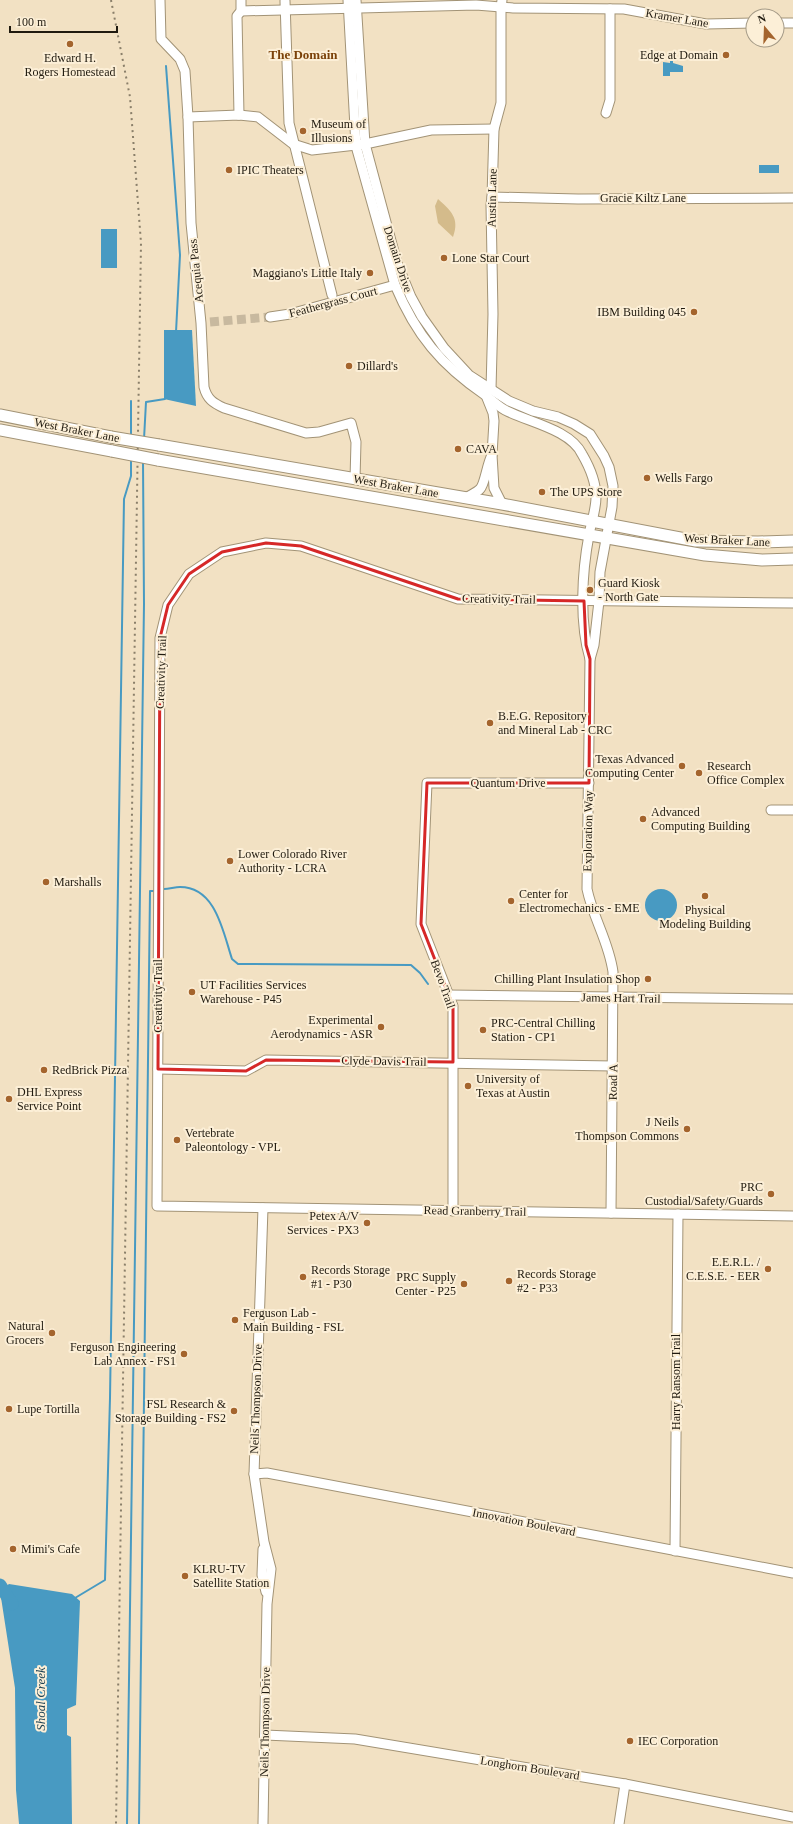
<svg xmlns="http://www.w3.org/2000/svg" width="793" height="1824" font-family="Georgia,serif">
  <rect width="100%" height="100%" fill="#f2e1c3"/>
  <path fill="#d4bb8b" d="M438,199c13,12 22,19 15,38l-15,-14 -3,-17z"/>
  <g fill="#489ac2">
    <polygon points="670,61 673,61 673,63 683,66 683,72 670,72 670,76 663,76 663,62 670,63"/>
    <rect x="759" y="165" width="20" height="8"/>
    <rect x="101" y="229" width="16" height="39"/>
    <polygon points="164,330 192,330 196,406 164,399"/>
    <circle cx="661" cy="905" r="16"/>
    <polygon points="9,1584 72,1594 80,1601 76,1705 67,1709 67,1735 71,1737 72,1824 19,1824 16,1790 15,1688 0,1591"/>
  </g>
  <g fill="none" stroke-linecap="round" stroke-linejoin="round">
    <g stroke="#489ac2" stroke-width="2">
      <polyline points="166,66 180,255 176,332"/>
      <polyline points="131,436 131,401"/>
      <polyline points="144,439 146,402 165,399"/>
      <path d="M164,889c5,0 11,-2 16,-2 36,0 43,45 52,72l6,5 173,1 9,8 8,11"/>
      <polyline points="75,1598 105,1580 110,1398 124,499 131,476 131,459"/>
      <polyline points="127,1824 144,604 143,461"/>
      <polyline points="139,1824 150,891 153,891"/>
    </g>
    <polyline stroke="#489ac2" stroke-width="13" points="0,1585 12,1604"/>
    <polyline stroke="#c8b99f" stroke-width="9" stroke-dasharray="9 4.5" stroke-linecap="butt" points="210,322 270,317"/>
    <g stroke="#a29376" stroke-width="11">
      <g id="minor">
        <path d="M160,0l1,39 19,20 5,12 3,46 3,106 10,100 3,64c3,12 9,16 20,21l82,25 13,-1 32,-9 5,19 -1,37"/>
        <path d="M348,0l8,146 39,139c21,50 46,80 90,110 7,5 13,11 20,15 22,12 65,19 77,44 7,12 14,28 14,43 0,13 -5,26 -7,38 -7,37 -10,87 1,124"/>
        <path d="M356,0l9,144 32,119 14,34 11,20 22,31 25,27 40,26 24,10 25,6 16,7 16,10 14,22 5,11 4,19 -1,21 -12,65 -1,29 -5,44 -4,14 -3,230c6,29 22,53 26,83l-2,241"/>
        <polyline points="285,1 289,123 332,295"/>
        <polyline points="241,11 476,5 513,8 624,9 706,24 753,23"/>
        <polyline points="777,23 793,23"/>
        <polyline points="606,113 610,100 610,9"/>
        <polyline points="239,115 237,16 241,11 241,0"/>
        <polyline points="188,117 239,115 258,117 293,144 312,150 365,144 431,130 494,129"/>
        <polyline points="492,197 578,199 793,198"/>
        <polyline points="270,317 290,314 395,285"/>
        <polyline points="491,389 493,314 491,205 492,197 494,129 501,103 501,8 502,0"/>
        <polyline points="487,398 493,413 494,421 492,455 494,488 502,504"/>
        <path d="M466,498c4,-3 10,-5 14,-9 5,-5 7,-25 12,-34"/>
        <polyline points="793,603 458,599 301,546 266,543 222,552 189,574 168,605 160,638 157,1206 793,1216"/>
        <polyline points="771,810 793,810"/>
        <polyline points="448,995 793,999"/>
        <polyline points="158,1069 246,1071 266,1060 613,1066"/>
        <polyline points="263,1208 254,1474 264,1542 271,1569 267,1604 263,1824"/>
        <polyline points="453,1211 453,1006 421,924 427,783 589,783"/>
        <polyline points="254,1474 267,1473 793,1573"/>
        <polyline points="263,1549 262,1575 266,1592"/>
        <polyline points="675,1551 678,1214"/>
        <polyline points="265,1735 355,1739 625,1784 793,1817"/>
        <polyline points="619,1824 625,1784"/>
      </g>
    </g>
    <g stroke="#a29376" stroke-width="13">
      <g id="major">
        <polyline points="0,415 111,437"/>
        <polyline points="0,430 112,451"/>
        <polyline points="159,445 502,504 696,541 758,542 793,541"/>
        <polyline points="158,460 705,555 762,560 793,559"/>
      </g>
    </g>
    <use href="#minor" stroke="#fff" stroke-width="9"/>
    <use href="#major" stroke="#fff" stroke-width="11"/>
    <polyline stroke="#8a7f6a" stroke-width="2" stroke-dasharray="2 4" stroke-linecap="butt" points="111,0 130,97 141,243 116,1824"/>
    <g stroke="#a29376" stroke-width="13" stroke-linecap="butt">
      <g id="major-bridge">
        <polyline points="111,437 159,445"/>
        <polyline points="112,451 158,460"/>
      </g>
    </g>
    <use href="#major-bridge" stroke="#fff" stroke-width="11"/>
  </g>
  <path fill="none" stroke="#d62828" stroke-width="3" stroke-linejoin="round" d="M266,543l35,3 157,53 126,2 2,44 4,14 -1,124h-162l-6,141 32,82v56l-187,-2 -20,11 -88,-2 2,-431 8,-33 21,-31 33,-22z"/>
  <g fill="#a4642d" stroke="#fcefd7" stroke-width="1.5">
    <circle cx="70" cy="44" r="4"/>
    <circle cx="726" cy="55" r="4"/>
    <circle cx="303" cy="131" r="4"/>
    <circle cx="229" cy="170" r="4"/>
    <circle cx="444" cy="258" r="4"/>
    <circle cx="370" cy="273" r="4"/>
    <circle cx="694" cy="312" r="4"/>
    <circle cx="349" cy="366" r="4"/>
    <circle cx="458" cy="449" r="4"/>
    <circle cx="647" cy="478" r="4"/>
    <circle cx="542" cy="492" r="4"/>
    <circle cx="590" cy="590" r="4"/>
    <circle cx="490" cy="723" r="4"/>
    <circle cx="682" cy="766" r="4"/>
    <circle cx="699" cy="773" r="4"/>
    <circle cx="643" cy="819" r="4"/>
    <circle cx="230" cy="861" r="4"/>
    <circle cx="46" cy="882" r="4"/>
    <circle cx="705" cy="896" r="4"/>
    <circle cx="511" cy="901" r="4"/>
    <circle cx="648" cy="979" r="4"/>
    <circle cx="192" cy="992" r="4"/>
    <circle cx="381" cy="1027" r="4"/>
    <circle cx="483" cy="1030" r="4"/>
    <circle cx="44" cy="1070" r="4"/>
    <circle cx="468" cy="1086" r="4"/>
    <circle cx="9" cy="1099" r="4"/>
    <circle cx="687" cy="1129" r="4"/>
    <circle cx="177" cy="1140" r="4"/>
    <circle cx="771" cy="1194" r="4"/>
    <circle cx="367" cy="1223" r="4"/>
    <circle cx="768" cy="1269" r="4"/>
    <circle cx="303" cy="1277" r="4"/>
    <circle cx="509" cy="1281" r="4"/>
    <circle cx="464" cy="1284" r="4"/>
    <circle cx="235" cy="1320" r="4"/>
    <circle cx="52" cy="1333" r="4"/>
    <circle cx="184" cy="1354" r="4"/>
    <circle cx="9" cy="1409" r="4"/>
    <circle cx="234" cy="1411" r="4"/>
    <circle cx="13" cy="1549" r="4"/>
    <circle cx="185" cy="1576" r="4"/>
    <circle cx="630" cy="1741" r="4"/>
  </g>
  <g text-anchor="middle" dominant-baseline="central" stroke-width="4" stroke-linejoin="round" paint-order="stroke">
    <g font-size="12" fill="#201a0f" stroke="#fcefd7">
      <text transform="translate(677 18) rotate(10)">Kramer Lane</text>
      <text transform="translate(492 198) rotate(-89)">Austin Lane</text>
      <text x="643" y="198">Gracie Kiltz Lane</text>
      <text transform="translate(398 259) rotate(72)">Domain Drive</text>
      <text transform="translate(196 271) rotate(-96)">Acequia Pass</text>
      <text transform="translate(333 302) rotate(-15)">Feathergrass Court</text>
      <text transform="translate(77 430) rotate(11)">West Braker Lane</text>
      <text transform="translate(396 486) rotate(10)">West Braker Lane</text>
      <text transform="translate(727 540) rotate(3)">West Braker Lane</text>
      <text transform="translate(499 599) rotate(1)">Creativity Trail</text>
      <text transform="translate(161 672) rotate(-88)">Creativity Trail</text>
      <text x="508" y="783">Quantum Drive</text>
      <text transform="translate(588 831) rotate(-89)">Exploration Way</text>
      <text transform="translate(443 984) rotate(70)">Bevo Trail</text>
      <text transform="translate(158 996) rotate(-90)">Creativity Trail</text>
      <text transform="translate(621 998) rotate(1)">James Hart Trail</text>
      <text transform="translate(384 1061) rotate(1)">Clyde Davis Trail</text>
      <text transform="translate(613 1082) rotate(-89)">Road A</text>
      <text transform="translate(475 1211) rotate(1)">Read Granberry Trail</text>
      <text transform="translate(676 1382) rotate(-90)">Harry Ransom Trail</text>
      <text transform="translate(256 1399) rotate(-88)">Neils Thompson Drive</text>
      <text transform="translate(524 1522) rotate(11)">Innovation Boulevard</text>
      <text transform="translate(265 1722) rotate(-89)">Neils Thompson Drive</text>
      <text transform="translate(530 1768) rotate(9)">Longhorn Boulevard</text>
    </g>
    <g font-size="12" fill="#201a0f" stroke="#fcefd7" text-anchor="start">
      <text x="718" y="55" text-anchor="end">Edge at Domain</text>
      <text x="70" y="58" text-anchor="middle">Edward H.<tspan x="70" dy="14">Rogers Homestead</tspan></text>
      <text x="311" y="124">Museum of<tspan x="311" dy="14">Illusions</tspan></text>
      <text x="237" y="170">IPIC Theaters</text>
      <text x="452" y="258">Lone Star Court</text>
      <text x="362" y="273" text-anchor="end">Maggiano's Little Italy</text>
      <text x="686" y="312" text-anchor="end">IBM Building 045</text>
      <text x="357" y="366">Dillard's</text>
      <text x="466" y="449">CAVA</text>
      <text x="655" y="478">Wells Fargo</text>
      <text x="550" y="492">The UPS Store</text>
      <text x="598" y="583">Guard Kiosk<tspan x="598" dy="14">- North Gate</tspan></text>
      <text x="498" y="716">B.E.G. Repository<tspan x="498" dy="14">and Mineral Lab - CRC</tspan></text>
      <text x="674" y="759" text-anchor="end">Texas Advanced<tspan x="674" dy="14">Computing Center</tspan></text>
      <text x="707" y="766">Research<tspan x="707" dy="14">Office Complex</tspan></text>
      <text x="651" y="812">Advanced<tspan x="651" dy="14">Computing Building</tspan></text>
      <text x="238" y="854">Lower Colorado River<tspan x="238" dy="14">Authority - LCRA</tspan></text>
      <text x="54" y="882">Marshalls</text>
      <text x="519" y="894">Center for<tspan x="519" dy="14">Electromechanics - EME</tspan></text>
      <text x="705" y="910" text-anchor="middle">Physical<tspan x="705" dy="14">Modeling Building</tspan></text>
      <text x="640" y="979" text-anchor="end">Chilling Plant Insulation Shop</text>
      <text x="200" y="985">UT Facilities Services<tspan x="200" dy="14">Warehouse - P45</tspan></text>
      <text x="373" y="1020" text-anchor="end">Experimental<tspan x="373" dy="14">Aerodynamics - ASR</tspan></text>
      <text x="491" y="1023">PRC-Central Chilling<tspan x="491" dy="14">Station - CP1</tspan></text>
      <text x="52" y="1070">RedBrick Pizza</text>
      <text x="476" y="1079">University of<tspan x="476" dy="14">Texas at Austin</tspan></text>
      <text x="17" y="1092">DHL Express<tspan x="17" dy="14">Service Point</tspan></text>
      <text x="679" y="1122" text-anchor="end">J Neils<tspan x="679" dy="14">Thompson Commons</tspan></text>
      <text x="185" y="1133">Vertebrate<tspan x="185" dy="14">Paleontology - VPL</tspan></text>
      <text x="763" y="1187" text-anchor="end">PRC<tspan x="763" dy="14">Custodial/Safety/Guards</tspan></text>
      <text x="359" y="1216" text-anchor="end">Petex A/V<tspan x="359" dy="14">Services - PX3</tspan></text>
      <text x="760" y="1262" text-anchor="end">E.E.R.L. /<tspan x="760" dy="14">C.E.S.E. - EER</tspan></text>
      <text x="311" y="1270">Records Storage<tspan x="311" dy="14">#1 - P30</tspan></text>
      <text x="517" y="1274">Records Storage<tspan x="517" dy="14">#2 - P33</tspan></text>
      <text x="456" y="1277" text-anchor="end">PRC Supply<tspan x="456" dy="14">Center - P25</tspan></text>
      <text x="243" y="1313">Ferguson Lab -<tspan x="243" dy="14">Main Building - FSL</tspan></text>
      <text x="44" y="1326" text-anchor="end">Natural<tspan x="44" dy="14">Grocers</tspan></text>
      <text x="176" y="1347" text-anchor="end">Ferguson Engineering<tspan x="176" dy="14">Lab Annex - FS1</tspan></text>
      <text x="226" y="1404" text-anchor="end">FSL Research &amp;<tspan x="226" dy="14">Storage Building - FS2</tspan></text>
      <text x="17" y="1409">Lupe Tortilla</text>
      <text x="21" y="1549">Mimi's Cafe</text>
      <text x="193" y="1569">KLRU-TV<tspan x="193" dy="14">Satellite Station</tspan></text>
      <text x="638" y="1741">IEC Corporation</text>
    </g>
    <g font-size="13" font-weight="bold" fill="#7b420a" stroke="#fcefd7">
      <text x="303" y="54">The Domain</text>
    </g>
    <g font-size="13" font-style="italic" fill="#1d4153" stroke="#fcefd7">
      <text transform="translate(40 1699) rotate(-90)">Shoal Creek</text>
    </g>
  </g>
  <g transform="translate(765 28) rotate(341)"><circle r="19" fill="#fcefd7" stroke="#a49a87"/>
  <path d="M0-3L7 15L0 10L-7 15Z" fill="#a4642d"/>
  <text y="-6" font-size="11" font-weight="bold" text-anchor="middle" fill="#201a0f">N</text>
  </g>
  <path d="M10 26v6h107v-6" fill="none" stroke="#201a0f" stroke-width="2"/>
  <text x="16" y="26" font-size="12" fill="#201a0f" stroke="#fcefd7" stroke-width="3" paint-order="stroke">100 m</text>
</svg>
